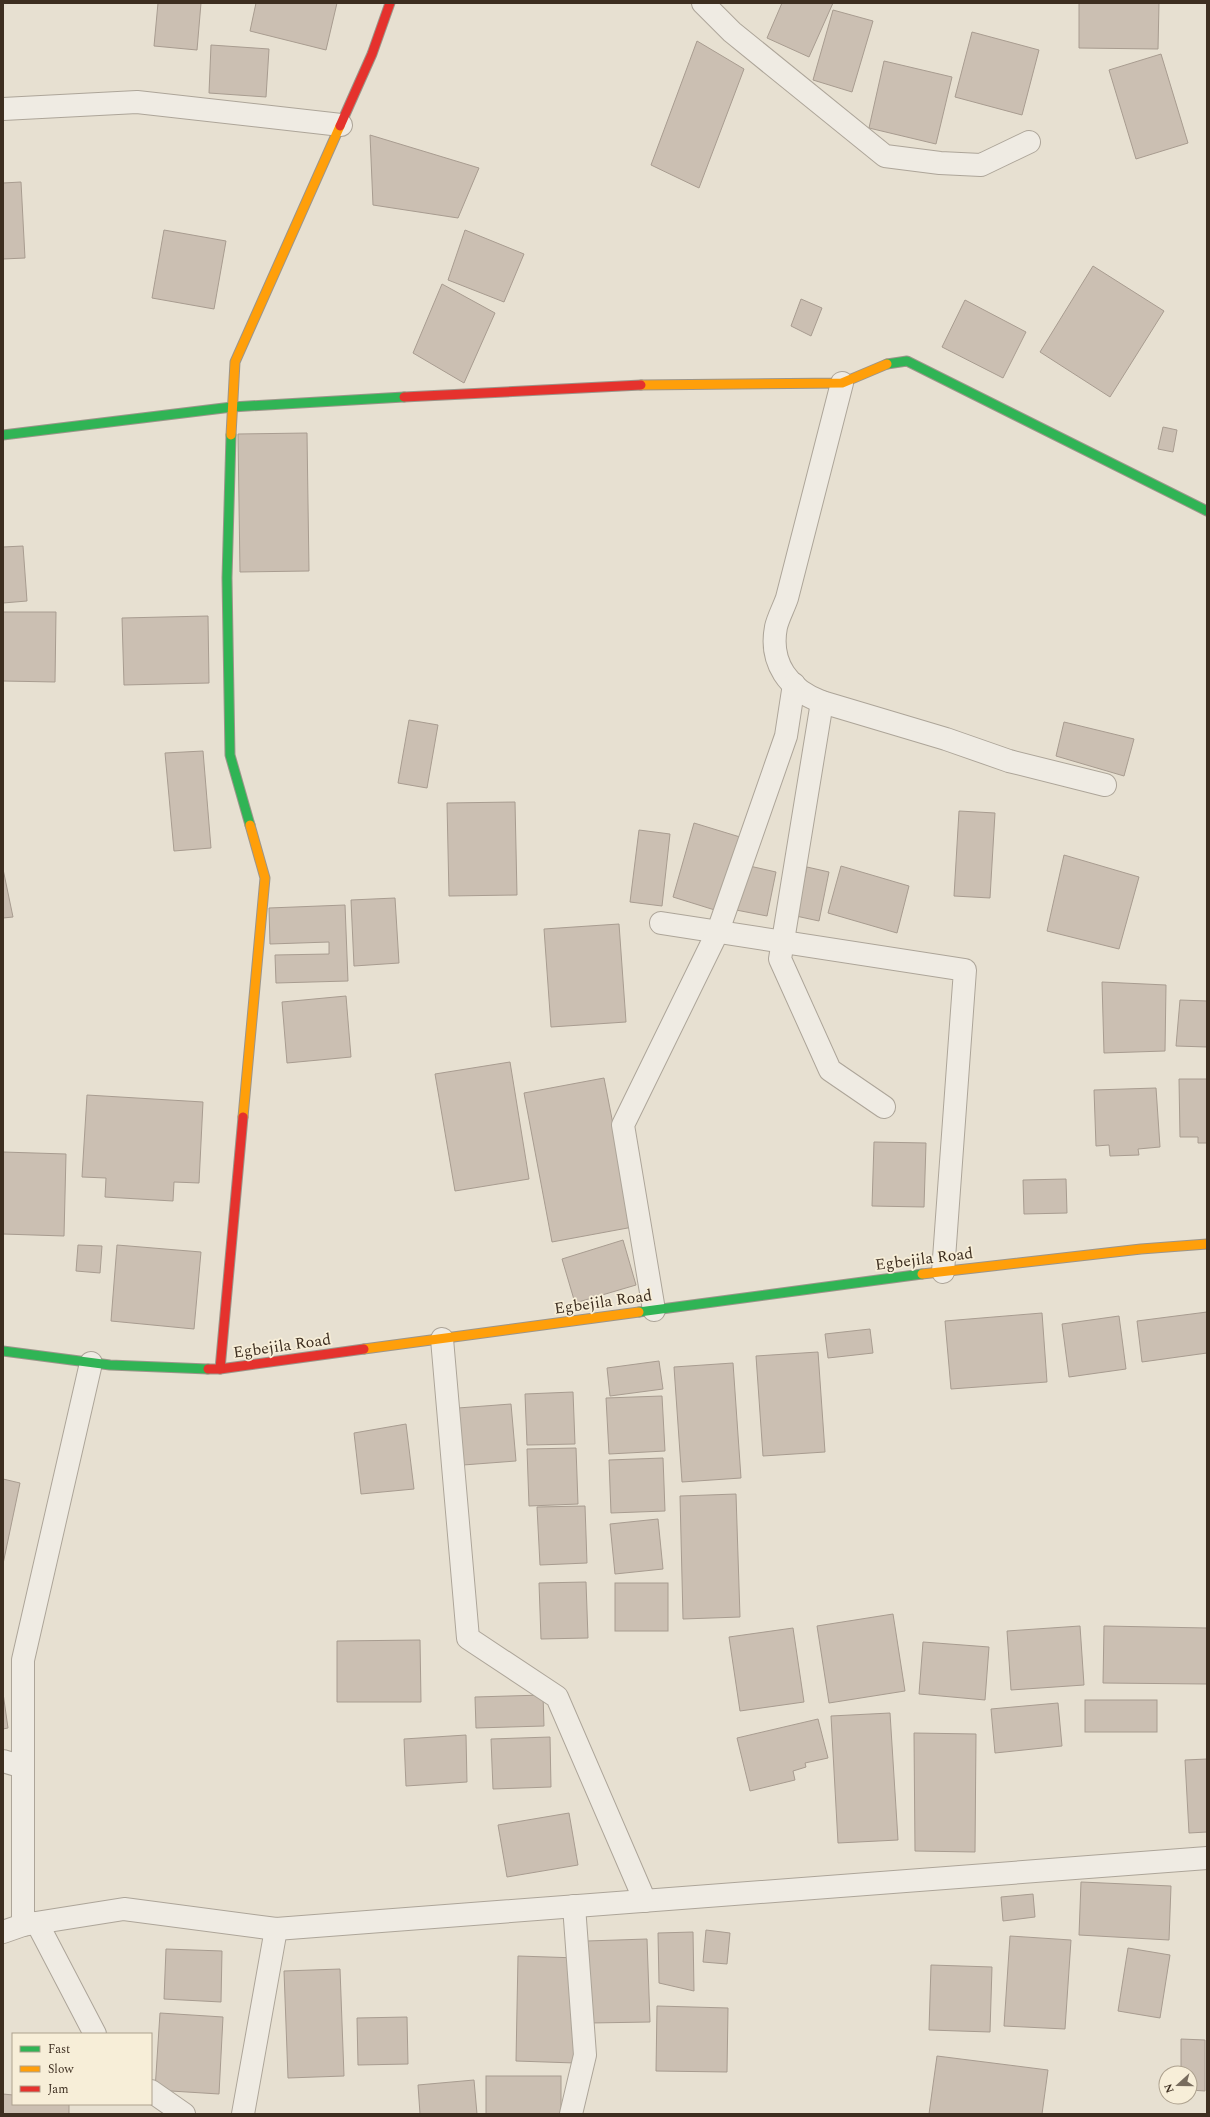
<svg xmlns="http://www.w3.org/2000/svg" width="1210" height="2117" font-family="Spectral,serif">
  <rect width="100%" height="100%" fill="#e7e0d1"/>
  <g fill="#cbbfb2" stroke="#a89c90">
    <polygon points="158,3 201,3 197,50 154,46"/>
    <polygon points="256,3 337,3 326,50 250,31"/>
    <polygon points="782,3 833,3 809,57 767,38"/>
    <polygon points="1079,3 1159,3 1158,49 1079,48"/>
    <polygon points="833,10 873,21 852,92 813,80"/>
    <polygon points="972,32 1039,50 1022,115 955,97"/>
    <polygon points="697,41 744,69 699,188 651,165"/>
    <polygon points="211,45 269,49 266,97 209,93"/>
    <polygon points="1161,54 1188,143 1136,159 1109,70"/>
    <polygon points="884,61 952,77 936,144 869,128"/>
    <polygon points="370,135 479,168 458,218 373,205"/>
    <polygon points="21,182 25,258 3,259 3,183"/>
    <polygon points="164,230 226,241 214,309 152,298"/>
    <polygon points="465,230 524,254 504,302 448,280"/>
    <polygon points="1093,266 1164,311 1110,397 1040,352"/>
    <polygon points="442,284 495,313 464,383 413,353"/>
    <polygon points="801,299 822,308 811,336 791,326"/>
    <polygon points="965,300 1026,332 1003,378 942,347"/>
    <polygon points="1163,427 1177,430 1173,452 1158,449"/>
    <polygon points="307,433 309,571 240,572 238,434"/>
    <polygon points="23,546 27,601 3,603 3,547"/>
    <polygon points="3,612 56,612 55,682 3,681"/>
    <polygon points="208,616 209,683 124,685 122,618"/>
    <polygon points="409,720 438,725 427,788 398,783"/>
    <polygon points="1064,722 1134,739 1124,776 1056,756"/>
    <polygon points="203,751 211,848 174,851 165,753"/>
    <polygon points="515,802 517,895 449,896 447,803"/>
    <polygon points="959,811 995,813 990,898 954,896"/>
    <polygon points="694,823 740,837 718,911 673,897"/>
    <polygon points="639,830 670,834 662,906 630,902"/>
    <polygon points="1064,855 1139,877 1119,949 1047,931"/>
    <polygon points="745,865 776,872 767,916 736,910"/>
    <polygon points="841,866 909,886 897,933 828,913"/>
    <polygon points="807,867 829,872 819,921 796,916"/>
    <polygon points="3,869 13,917 3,918"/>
    <polygon points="395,898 399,963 354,966 351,900"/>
    <polygon points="345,905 348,981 276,983 275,955 329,954 329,942 270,944 269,908"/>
    <polygon points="619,924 626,1022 551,1027 544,929"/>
    <polygon points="1102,982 1166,985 1165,1051 1104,1053"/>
    <polygon points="346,996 351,1057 287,1063 282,1002"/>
    <polygon points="1180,1000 1207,1001 1207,1047 1176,1046"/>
    <polygon points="510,1062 529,1179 455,1191 435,1074"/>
    <polygon points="604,1078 633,1227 552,1242 524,1093"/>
    <polygon points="1179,1079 1207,1079 1207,1143 1198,1143 1198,1137 1180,1137"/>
    <polygon points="1156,1088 1160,1147 1138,1149 1139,1155 1110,1156 1109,1145 1096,1146 1094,1090"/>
    <polygon points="87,1095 203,1102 199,1183 174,1182 173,1201 105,1197 106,1178 82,1177"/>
    <polygon points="874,1142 926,1143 924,1207 872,1206"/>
    <polygon points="3,1152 66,1154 64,1236 3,1234"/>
    <polygon points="1066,1179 1067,1213 1024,1214 1023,1180"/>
    <polygon points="623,1240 636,1285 575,1303 562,1259"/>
    <polygon points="78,1245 102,1246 100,1273 76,1271"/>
    <polygon points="117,1245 201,1252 194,1329 111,1321"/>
    <polygon points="1207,1312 1207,1353 1142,1362 1137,1321"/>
    <polygon points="1042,1313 1047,1382 951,1389 945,1321"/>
    <polygon points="1119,1316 1126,1369 1069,1377 1062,1324"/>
    <polygon points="870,1329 873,1353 828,1358 825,1334"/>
    <polygon points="818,1352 825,1452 763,1456 756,1356"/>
    <polygon points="659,1361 663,1389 610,1396 607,1368"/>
    <polygon points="733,1363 741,1478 682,1482 674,1367"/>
    <polygon points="573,1392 575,1444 527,1445 525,1394"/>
    <polygon points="662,1396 665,1451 609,1454 606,1398"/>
    <polygon points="511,1404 516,1461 463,1465 458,1408"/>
    <polygon points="406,1424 414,1489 361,1494 354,1433"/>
    <polygon points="576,1448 578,1504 529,1506 527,1449"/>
    <polygon points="663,1458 665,1511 611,1513 609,1460"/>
    <polygon points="3,1479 20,1483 3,1564"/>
    <polygon points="736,1494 740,1617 683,1619 680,1496"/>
    <polygon points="585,1506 587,1563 540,1565 537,1507"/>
    <polygon points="658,1519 663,1569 615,1574 610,1524"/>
    <polygon points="586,1582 588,1638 541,1639 539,1583"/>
    <rect x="615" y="1583" width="53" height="48"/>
    <polygon points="893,1614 905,1691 829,1703 817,1626"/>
    <polygon points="1080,1626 1084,1685 1011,1690 1007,1631"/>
    <polygon points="1104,1626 1207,1628 1207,1684 1103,1683"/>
    <polygon points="793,1628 804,1702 740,1711 729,1637"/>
    <polygon points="420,1640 421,1702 337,1702 337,1641"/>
    <polygon points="923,1642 989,1647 985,1700 919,1694"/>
    <polygon points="3,1693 8,1728 3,1729"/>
    <polygon points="543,1695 544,1726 476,1728 475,1697"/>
    <rect x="1085" y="1700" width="72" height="32"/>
    <polygon points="1058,1703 1062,1746 995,1753 991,1709"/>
    <polygon points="890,1713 898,1840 838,1843 831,1716"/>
    <polygon points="818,1719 828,1758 805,1763 806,1767 793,1771 795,1780 750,1791 737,1738"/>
    <polygon points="914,1733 976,1734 975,1852 915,1851"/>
    <polygon points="466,1735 467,1782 406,1786 404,1739"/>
    <polygon points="550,1737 551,1787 493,1789 491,1739"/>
    <polygon points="1207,1759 1207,1832 1189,1833 1185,1760"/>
    <polygon points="569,1813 578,1865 507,1877 498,1825"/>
    <polygon points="1081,1882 1171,1886 1169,1940 1079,1935"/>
    <polygon points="1033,1894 1035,1917 1003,1921 1001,1897"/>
    <polygon points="706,1930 730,1933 727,1964 703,1962"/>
    <polygon points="693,1932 694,1991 659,1983 658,1933"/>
    <polygon points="1010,1936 1071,1940 1065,2029 1004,2026"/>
    <polygon points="647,1939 650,2022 590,2023 587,1941"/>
    <polygon points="1128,1948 1170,1955 1160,2018 1118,2011"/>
    <polygon points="166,1949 222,1951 221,2002 164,1999"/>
    <polygon points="518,1956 578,1958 575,2063 516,2061"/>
    <polygon points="931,1965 992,1967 990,2032 929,2030"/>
    <polygon points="340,1969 344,2076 288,2078 284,1971"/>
    <polygon points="657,2006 728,2008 727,2072 656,2071"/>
    <polygon points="160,2013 223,2017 219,2094 155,2090"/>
    <polygon points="407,2017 408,2064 358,2065 357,2018"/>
    <polygon points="1181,2039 1205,2040 1205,2091 1190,2090 1190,2073 1181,2073"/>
    <polygon points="937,2056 1048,2070 1042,2114 929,2114"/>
    <rect x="486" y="2076" width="75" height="38"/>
    <polygon points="474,2080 477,2114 420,2114 418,2085"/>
    <polygon points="3,2094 13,2095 13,2104 69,2104 69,2114 3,2114"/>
  </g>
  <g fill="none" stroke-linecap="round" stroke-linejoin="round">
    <g stroke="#ada599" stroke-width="24">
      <g id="street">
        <polyline points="703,3 732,32 885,156 940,163 981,165 1029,142"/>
        <polyline points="3,109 137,102 341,125"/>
        <path d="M842,383l-55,215c-3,9 -9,20 -11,29 -7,36 13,63 46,75l124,37 63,22 96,24"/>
        <polyline points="822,702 780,959 830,1070 884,1107"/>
        <polyline points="661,923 965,970 943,1272"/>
        <polyline points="654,1310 623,1125 718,931 786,736 794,684"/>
        <polyline points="442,1339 468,1638 557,1697 645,1901"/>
        <polyline points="3,1761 23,1767"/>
        <polyline points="37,1923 95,2034"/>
        <polyline points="23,1925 23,1660 91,1363"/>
        <polyline points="3,1932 23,1925 124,1909 276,1929 1207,1858"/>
        <polyline points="151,2091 184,2114"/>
        <polyline points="243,2114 276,1929"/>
        <polyline points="571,2114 585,2055 574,1906"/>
      </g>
    </g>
    <g stroke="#9c958a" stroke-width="11">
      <g id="fast">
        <polyline points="887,364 907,361 1207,511"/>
        <polyline points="3,435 232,407 404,397"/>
        <polyline points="231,435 227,578 230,755 250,825"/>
        <polyline points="639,1312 922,1274"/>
        <polyline points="3,1351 110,1365 208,1369"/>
      </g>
    </g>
    <g stroke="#9c958a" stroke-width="11">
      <g id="slow">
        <polyline points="641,385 842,383 887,364"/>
        <polyline points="231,435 235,362 340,126"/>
        <polyline points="243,1117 265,878 250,825"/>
        <polyline points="922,1274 1141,1249 1207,1244"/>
        <polyline points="364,1349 639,1312"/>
      </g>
    </g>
    <g stroke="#9c958a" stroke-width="11">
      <g id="jam">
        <polyline points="340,126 372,54 390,3"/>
        <polyline points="404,397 641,385"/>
        <polyline points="208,1369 220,1369 364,1349"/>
        <polyline points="220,1369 243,1117"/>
      </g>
    </g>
    <use href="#street" stroke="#efebe3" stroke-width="22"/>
    <use href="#fast" stroke="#30b455" stroke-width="9"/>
    <use href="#slow" stroke="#ff9f0a" stroke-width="9"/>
    <use href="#jam" stroke="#e5322d" stroke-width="9"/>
  </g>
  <g text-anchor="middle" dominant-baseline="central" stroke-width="3.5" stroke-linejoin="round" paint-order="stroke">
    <g font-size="16" fill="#3d2e20" stroke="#f7eed8">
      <text transform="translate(924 1259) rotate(-7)">Egbejila Road</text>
      <text transform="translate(603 1302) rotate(-8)">Egbejila Road</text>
      <text transform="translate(282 1346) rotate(-8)">Egbejila Road</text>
    </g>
  </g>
  <rect width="1210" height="2117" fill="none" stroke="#3d2e20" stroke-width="8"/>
  <rect x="12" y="2033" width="140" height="72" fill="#f7eed8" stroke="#ada18e"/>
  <rect x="20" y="2046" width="20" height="6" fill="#30b455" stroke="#ada18e"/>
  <text x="48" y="2053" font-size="12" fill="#3d2e20">Fast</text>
  <rect x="20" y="2066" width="20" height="6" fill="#ff9f0a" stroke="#ada18e"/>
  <text x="48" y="2073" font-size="12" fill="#3d2e20">Slow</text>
  <rect x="20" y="2086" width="20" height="6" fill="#e5322d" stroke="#ada18e"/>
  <text x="48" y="2093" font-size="12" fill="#3d2e20">Jam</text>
  <g transform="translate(1178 2085) rotate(249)"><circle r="19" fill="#f7eed8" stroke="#ada18e"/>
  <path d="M0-3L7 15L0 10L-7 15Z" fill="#786c5e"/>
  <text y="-6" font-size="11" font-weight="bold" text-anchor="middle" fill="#3d2e20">N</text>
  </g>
</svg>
